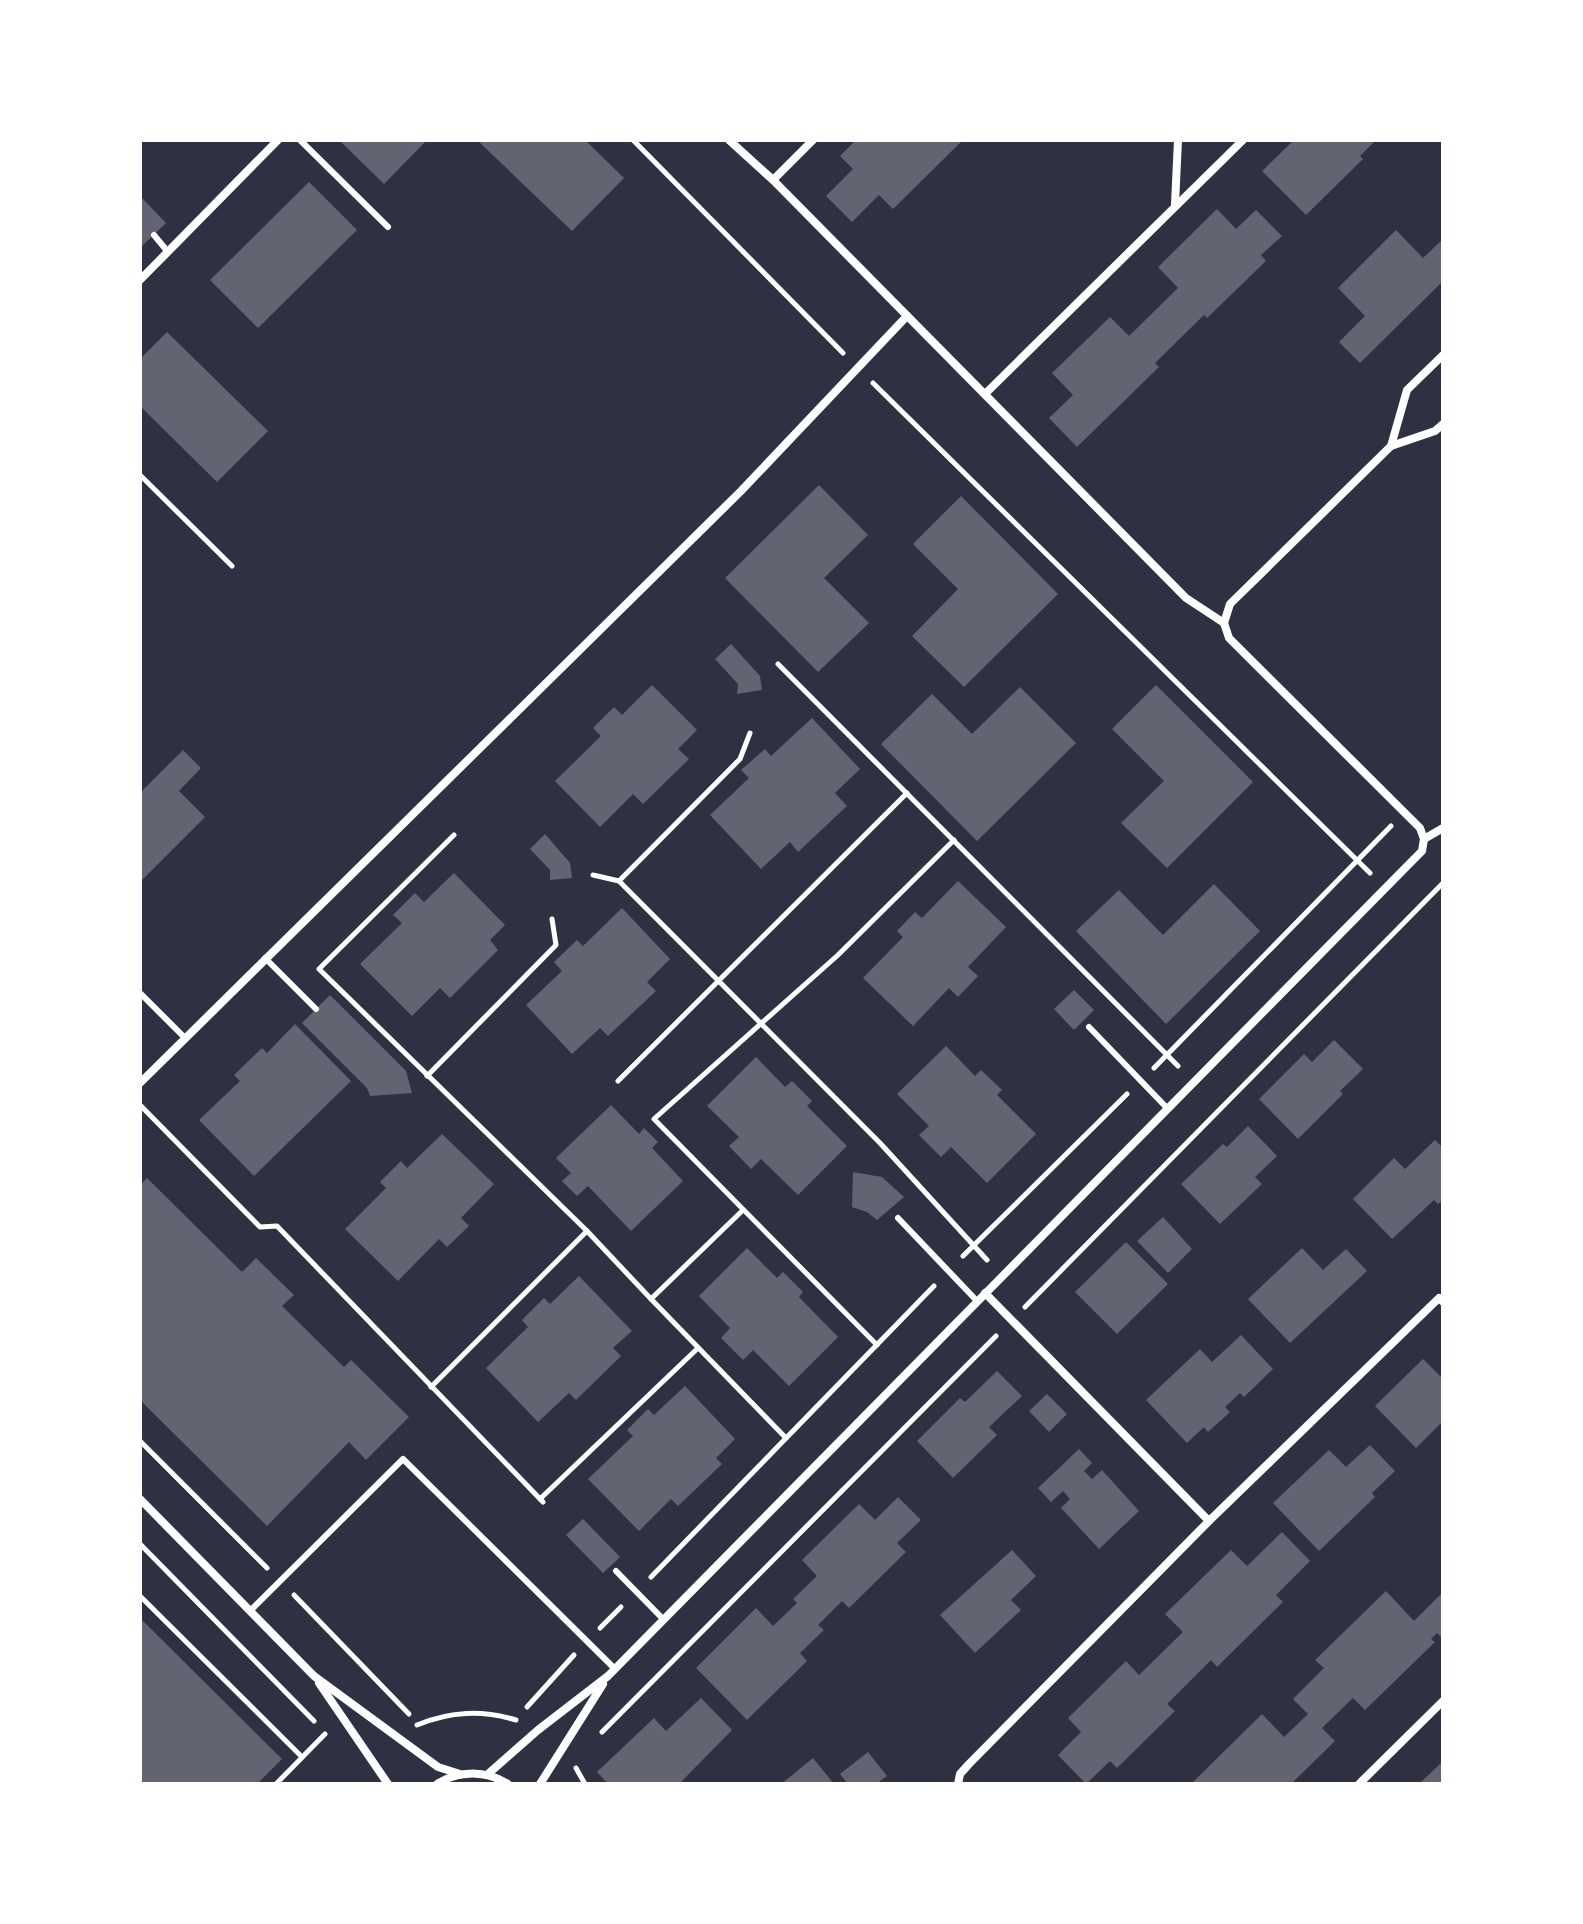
<svg xmlns="http://www.w3.org/2000/svg" width="1583" height="1924" font-family="'IBM Plex Sans',sans-serif">
  <rect width="100%" height="100%" fill="#2d3142"/>
  <g fill="#626471">
    <polygon points="339,140 427,140 384,184"/>
    <polygon points="477,140 585,140 624,178 572,231"/>
    <polygon points="856,140 963,140 893,209 879,195 852,222 826,196 853,169 840,156"/>
    <polygon points="1294,140 1376,140 1360,156 1363,159 1306,215 1262,171"/>
    <polygon points="309,182 357,230 258,328 210,280"/>
    <polygon points="140,196 166,223 141,247 140,245"/>
    <polygon points="1217,209 1236,229 1256,210 1282,236 1261,255 1266,261 1207,318 1204,315 1155,363 1159,367 1077,447 1049,418 1073,395 1052,373 1110,317 1129,336 1178,288 1158,267"/>
    <polygon points="1396,230 1423,258 1443,239 1443,281 1360,363 1339,342 1365,316 1338,288"/>
    <polygon points="167,332 268,431 217,482 140,406 140,359"/>
    <polygon points="819,485 868,535 824,578 869,623 818,672 725,578"/>
    <polygon points="961,496 1058,594 964,687 912,636 958,589 913,544"/>
    <polygon points="731,644 760,676 762,690 737,694 738,684 715,659"/>
    <polygon points="652,685 697,730 678,749 689,759 643,804 633,794 600,827 555,781 601,736 593,728 614,707 622,715"/>
    <polygon points="1156,685 1253,782 1167,868 1121,823 1164,781 1112,729"/>
    <polygon points="1020,687 1076,743 977,841 881,744 932,694 972,734"/>
    <polygon points="812,718 860,769 835,793 847,806 798,852 790,842 761,869 710,815 749,778 741,770 765,749 771,756"/>
    <polygon points="183,750 201,768 179,791 205,817 140,882 140,793"/>
    <polygon points="545,834 570,863 572,878 550,880 550,870 530,849"/>
    <polygon points="454,873 505,925 490,940 498,950 450,998 440,988 412,1016 360,964 402,923 393,915 415,893 424,902"/>
    <polygon points="958,881 1006,927 968,967 978,976 958,997 949,988 913,1026 863,978 903,937 897,931 915,912 922,918"/>
    <polygon points="1214,884 1260,931 1166,1024 1076,931 1119,890 1163,935"/>
    <polygon points="622,908 670,959 647,982 656,991 608,1036 600,1028 572,1054 526,1005 562,971 554,962 577,940 583,946"/>
    <polygon points="1074,990 1094,1010 1074,1030 1054,1009"/>
    <polygon points="330,995 406,1071 412,1093 370,1096 367,1088 302,1023"/>
    <polygon points="295,1024 351,1081 254,1176 199,1120 240,1081 234,1075 262,1048 267,1053"/>
    <polygon points="1334,1040 1363,1069 1340,1091 1343,1094 1298,1139 1259,1099 1304,1054 1312,1062"/>
    <polygon points="946,1046 975,1076 981,1070 1002,1090 997,1095 1036,1134 987,1183 951,1147 941,1157 919,1135 929,1126 897,1094"/>
    <polygon points="756,1057 785,1087 792,1081 812,1101 807,1106 847,1146 798,1195 761,1159 751,1169 729,1146 739,1137 707,1106"/>
    <polygon points="611,1105 639,1134 644,1128 658,1142 652,1148 683,1181 631,1231 588,1186 577,1196 562,1181 571,1173 556,1158"/>
    <polygon points="1248,1126 1277,1156 1255,1177 1262,1184 1220,1224 1181,1184 1223,1144 1227,1147"/>
    <polygon points="442,1134 494,1184 461,1218 469,1226 447,1247 439,1239 398,1281 345,1229 386,1188 380,1182 401,1161 407,1168"/>
    <polygon points="1435,1140 1443,1148 1443,1200 1438,1204 1434,1200 1392,1239 1353,1199 1394,1158 1405,1169"/>
    <polygon points="853,1172 882,1177 904,1197 877,1220 867,1212 852,1207"/>
    <polygon points="147,1178 242,1272 256,1258 294,1295 282,1306 344,1367 351,1360 409,1417 366,1460 349,1442 267,1526 140,1400 140,1185"/>
    <polygon points="1163,1217 1192,1249 1168,1273 1137,1241"/>
    <polygon points="1126,1242 1168,1284 1117,1334 1075,1292"/>
    <polygon points="747,1248 777,1278 783,1272 803,1292 799,1297 838,1337 789,1386 753,1350 743,1360 721,1338 730,1328 699,1296"/>
    <polygon points="1302,1248 1323,1270 1346,1249 1367,1271 1290,1343 1248,1299"/>
    <polygon points="579,1276 632,1331 613,1348 621,1356 576,1400 569,1393 538,1422 486,1368 528,1327 522,1320 544,1298 550,1304"/>
    <polygon points="1241,1335 1273,1369 1244,1397 1240,1393 1225,1407 1230,1412 1208,1432 1204,1427 1187,1443 1146,1400 1200,1349 1212,1362"/>
    <polygon points="1423,1359 1443,1379 1443,1421 1416,1448 1375,1406"/>
    <polygon points="997,1371 1022,1396 989,1427 997,1435 953,1478 917,1441 960,1398 965,1402"/>
    <polygon points="685,1386 735,1439 716,1458 722,1464 678,1506 671,1499 639,1531 588,1479 633,1436 627,1430 648,1409 654,1415"/>
    <polygon points="1047,1394 1067,1414 1049,1432 1029,1411"/>
    <polygon points="1370,1445 1395,1471 1372,1493 1375,1497 1319,1551 1273,1503 1329,1450 1346,1467"/>
    <polygon points="1079,1449 1092,1463 1084,1471 1092,1479 1102,1470 1139,1511 1099,1549 1061,1508 1070,1499 1063,1491 1051,1502 1038,1488"/>
    <polygon points="898,1497 921,1520 897,1543 906,1552 849,1608 842,1601 818,1625 824,1630 800,1653 807,1661 747,1720 696,1668 756,1608 773,1626 797,1603 793,1599 817,1576 802,1560 859,1504 875,1520"/>
    <polygon points="583,1519 620,1557 603,1573 566,1535"/>
    <polygon points="1282,1532 1310,1561 1276,1595 1283,1602 1217,1667 1211,1660 1167,1704 1175,1711 1117,1768 1110,1761 1086,1784 1058,1755 1081,1732 1068,1718 1126,1661 1139,1675 1183,1632 1165,1614 1231,1550 1247,1566"/>
    <polygon points="1012,1550 1036,1576 1011,1600 1021,1610 975,1653 940,1615"/>
    <polygon points="1386,1591 1414,1621 1443,1592 1443,1639 1437,1633 1431,1639 1435,1642 1365,1710 1353,1698 1322,1728 1335,1741 1291,1784 1191,1784 1262,1714 1284,1737 1308,1714 1293,1699 1324,1668 1315,1660"/>
    <polygon points="140,1618 282,1759 257,1784 140,1784"/>
    <polygon points="701,1698 732,1730 679,1784 608,1784 597,1772 654,1718 666,1731"/>
    <polygon points="868,1752 887,1776 876,1784 848,1784 840,1774"/>
    <polygon points="813,1758 834,1784 781,1784 786,1780"/>
    <polygon points="1443,1761 1443,1784 1419,1784"/>
  </g>
  <g fill="none" stroke-linecap="round" stroke-linejoin="round">
    <g stroke="#fff" stroke-width="5">
      <polyline points="633,140 843,353"/>
      <polyline points="873,383 1370,873"/>
      <polyline points="140,475 232,566"/>
      <polyline points="778,664 1178,1066"/>
      <polyline points="454,835 319,969 587,1231"/>
      <polyline points="593,875 619,881 880,1143 987,1260"/>
      <polyline points="619,881 740,759 750,733"/>
      <polyline points="1154,1068 1391,826"/>
      <polyline points="427,1076 556,945 552,919"/>
      <polyline points="618,1081 907,793"/>
      <polyline points="141,1106 260,1227 277,1226 543,1502"/>
      <polyline points="963,1256 1127,1094"/>
      <polyline points="651,1299 786,1438"/>
      <polyline points="1025,1307 1443,883"/>
      <polyline points="877,1345 654,1119 838,955 954,840"/>
      <polyline points="431,1387 587,1231 651,1299 743,1210"/>
      <polyline points="140,1441 267,1568"/>
      <polyline points="540,1499 698,1348"/>
      <polyline points="140,1544 314,1721"/>
      <polyline points="651,1577 934,1286"/>
      <polyline points="294,1595 409,1714"/>
      <polyline points="140,1596 302,1757"/>
      <polyline points="600,1628 621,1607"/>
      <polyline points="527,1707 574,1655"/>
      <path d="M417,1725c34,-14 65,-15 99,-5"/>
      <polyline points="602,1732 996,1336"/>
      <polyline points="576,1768 585,1784"/>
      <polyline points="276,1784 325,1734"/>
    </g>
    <g stroke="#fff" stroke-width="6">
      <polyline points="300,140 388,227"/>
      <polyline points="154,235 168,252"/>
      <polyline points="265,958 316,1009"/>
      <polyline points="140,993 184,1037"/>
      <polyline points="1089,1027 1167,1108"/>
      <polyline points="898,1218 977,1301"/>
      <polyline points="616,1571 664,1620"/>
      <polyline points="250,1611 403,1459 615,1669"/>
    </g>
    <g stroke="#fff" stroke-width="8">
      <polyline points="729,140 773,180 1186,598 1224,623 1229,638 1420,828 1424,839"/>
      <polyline points="773,180 813,140"/>
      <polyline points="1175,204 1178,140"/>
      <polyline points="140,280 278,140"/>
      <polyline points="985,394 1243,140"/>
      <polyline points="1391,446 1407,390 1443,355"/>
      <polyline points="1224,623 1230,604 1391,446 1435,431 1443,424"/>
      <polyline points="1424,839 1443,828"/>
      <polyline points="140,1083 741,491 907,316"/>
      <polyline points="985,1293 1209,1521"/>
      <polyline points="140,1499 314,1676 438,1767 460,1774"/>
      <polyline points="319,1683 388,1784"/>
      <polyline points="488,1774 538,1730 608,1676 1422,851 1424,839"/>
      <path d="M437,1784c22,-14 49,-14 71,0"/>
      <polyline points="540,1784 603,1684"/>
      <polyline points="958,1784 960,1774 969,1764 1209,1521 1439,1298 1443,1302"/>
      <polyline points="1359,1784 1443,1701"/>
    </g>
  </g>
  <rect width="1583" height="1924" fill="none" stroke="#ffffff" stroke-width="284"/>
</svg>
